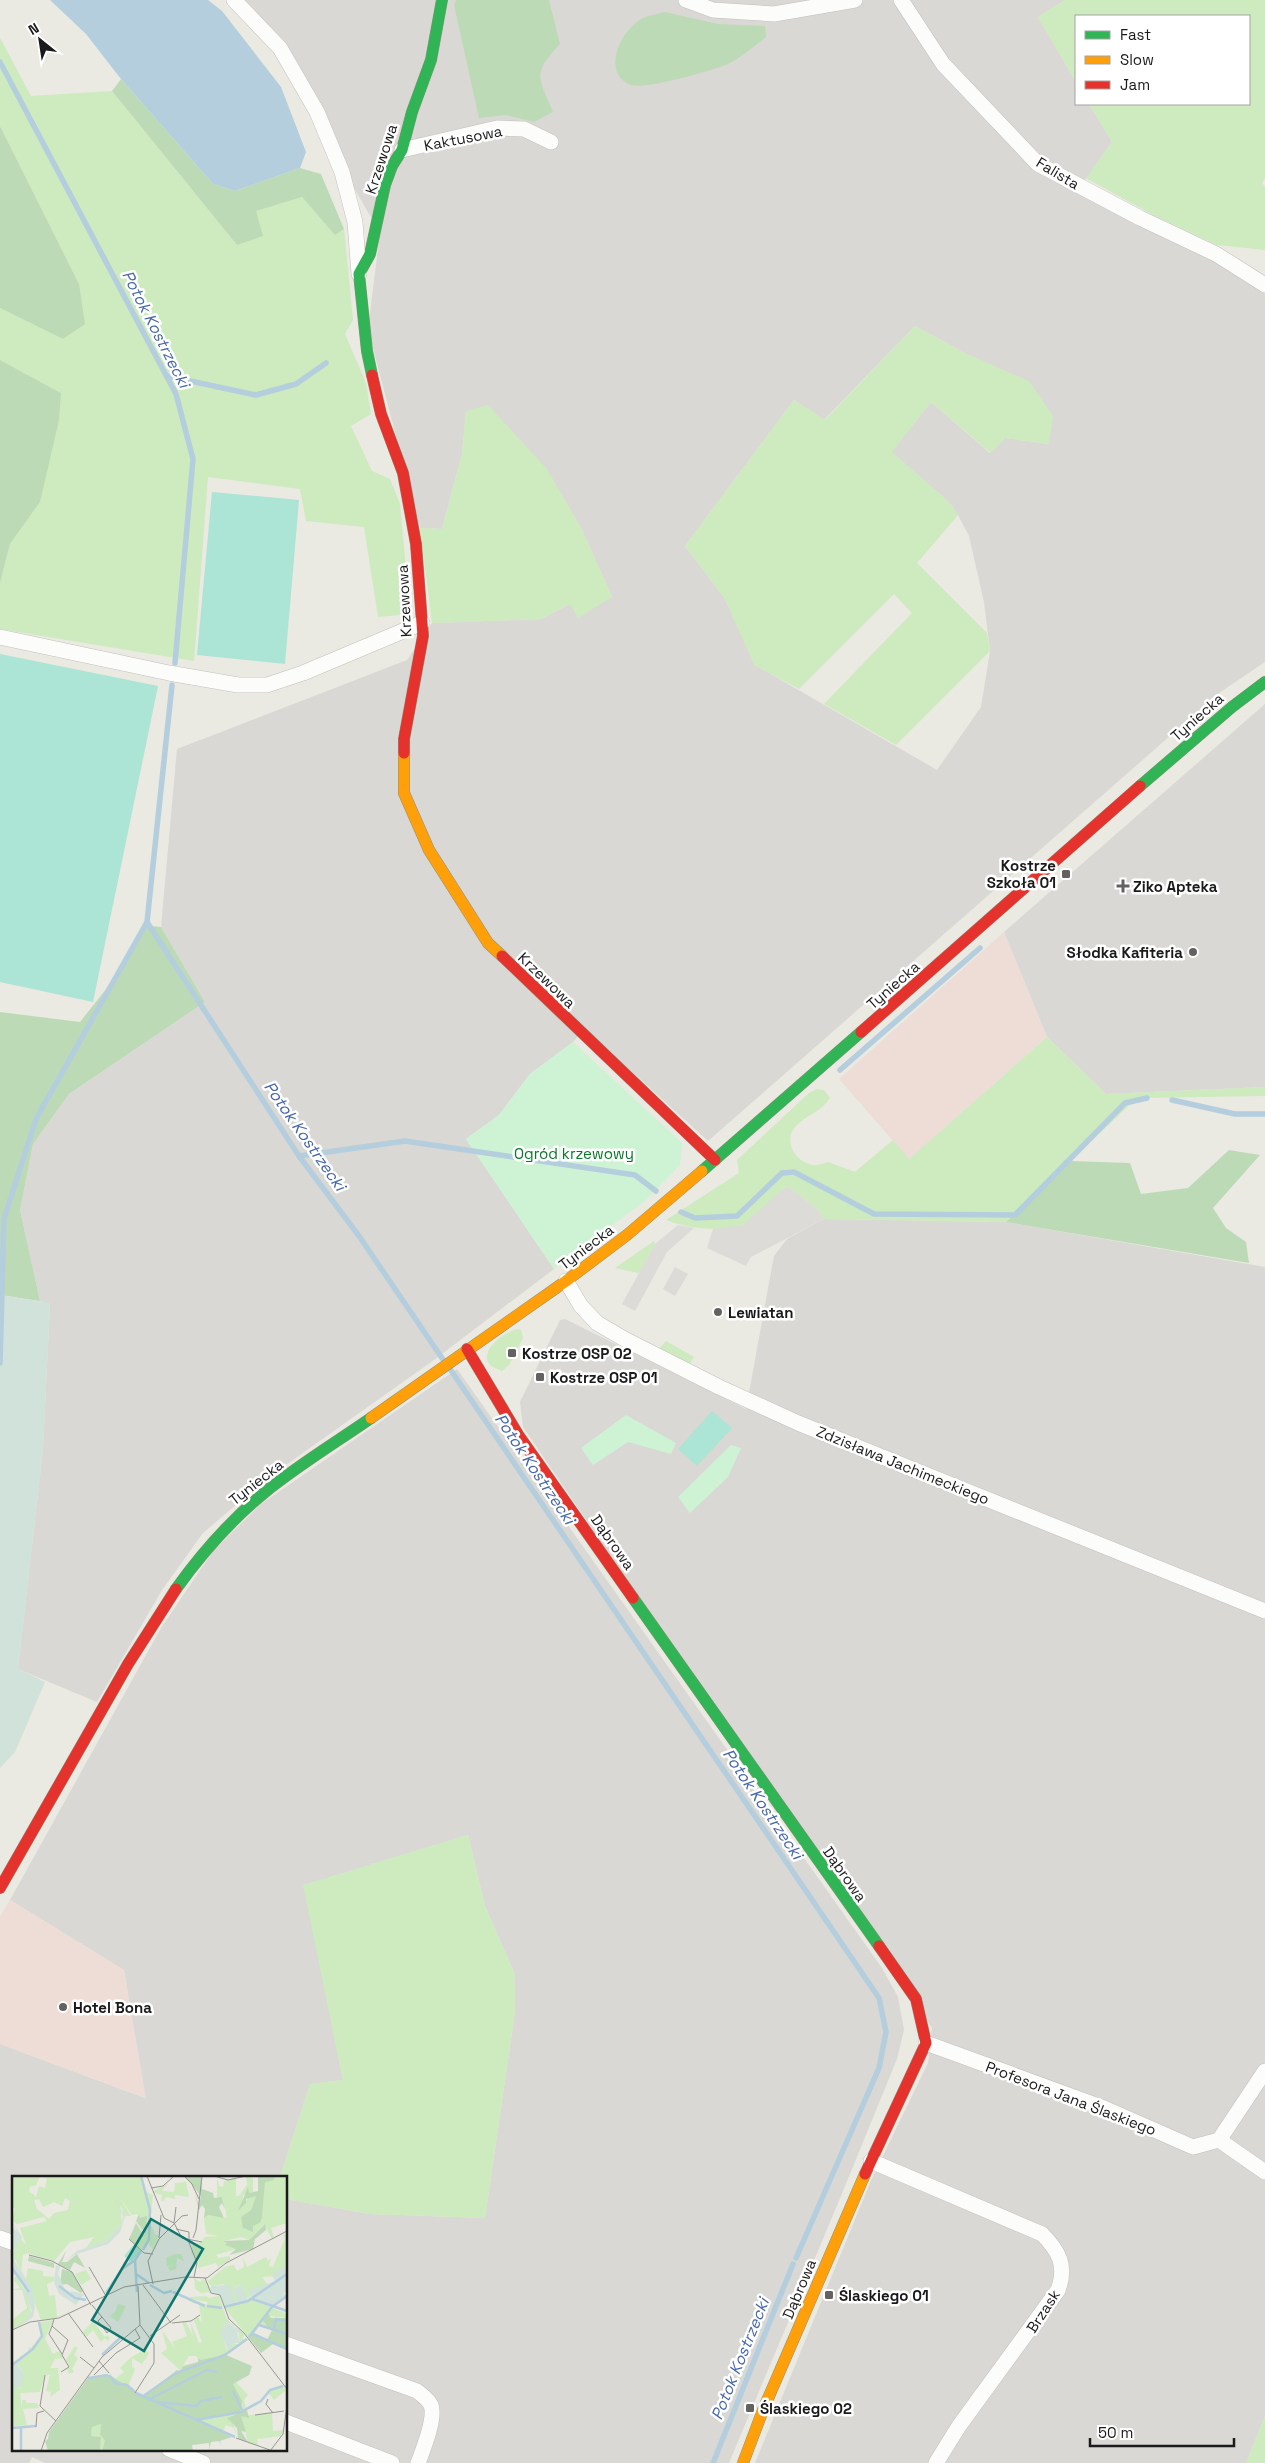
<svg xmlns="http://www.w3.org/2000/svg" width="1265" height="2463" font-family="'Space Grotesk',sans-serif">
  <rect width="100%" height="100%" fill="#eae9e2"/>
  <g fill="#d9d8d4" fill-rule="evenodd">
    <path d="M238,0h827l-27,17 38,65v22h13l23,38 -35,49 157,79 31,24v368l-46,31 -511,448 -123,-112 -12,13 -43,32 -31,41 -33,24 88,130 -120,91 -168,119 -63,54 -41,57 -65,112 -79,-33 25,-220 7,-145 -10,-3 -20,-91 13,-66 36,-50 136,-92 -44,-75 16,-178 230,-89 25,-37 109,-4 29,-15 42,-7 -30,-67 -35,-60 -81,-59 -4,43 -20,75 -22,-1 -52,-199 12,-96 -35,-61 -26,-62zM915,326l50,27 84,91 -44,-6 -15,15 -59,-51 -40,50 58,50 9,13 11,21 15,66 6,49 -9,56 -44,63 -182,-105 -30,-66 -40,-53 109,-146 30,20z"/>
    <polygon points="1265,704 1265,1087 1106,1094 1047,1037 1004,932"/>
    <polygon points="824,1219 1006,1222 1265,1267 1265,2416 1246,2463 755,2463 872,2178 928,2063 932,2028 523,1427 520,1402 560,1320 565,1319 746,1409 774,1256 787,1239"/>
    <path d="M457,1369l425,599 16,29 6,33 -7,29 -56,137 -112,267h-684l-13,-6 -3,6h-29v-419l145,54 -21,-128 -114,-70 151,-272 52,-77 48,-47zM468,1835l17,71 30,69v37l-30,206 -115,-4 -84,-15v250h-272v-272h266l30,-93 33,-4 -39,-195z"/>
  </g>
  <g fill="#edddd6">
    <polygon points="1004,932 1047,1037 909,1159 839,1079"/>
    <polygon points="10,1900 124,1970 146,2098 0,2044 0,1917"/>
  </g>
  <g fill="#ceeabf">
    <polygon points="1065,0 1265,0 1265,178 1262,183 1265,187 1265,250 1217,245 1155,216 1086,178 1112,142 1089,104 1249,104 1249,16 1076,16 1076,82 1038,17"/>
    <polygon points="0,38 31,96 112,91 237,245 255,211 302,197 335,234 344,229 353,320 345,334 366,383 371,414 351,426 372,471 390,479 400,504 409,602 399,615 378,617 364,527 306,521 300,489 208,477 194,661 0,629 0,583 10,544 40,502 61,393 0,360 0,308 63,339 79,284 0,126"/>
    <polygon points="915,326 965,353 1029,381 1053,416 1049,444 1005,438 991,453 931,402 892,452 949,502 958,515 917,563 987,633 990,651 896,745 824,704 912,613 894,594 799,689 754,665 725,599 685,546 794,400 825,420"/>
    <polygon points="488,405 547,469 582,530 612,597 578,618 570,604 541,619 432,623 420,528 442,529 462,454 466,411"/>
    <path d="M1047,1037l59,57 159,-7v9l-128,2 -131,124 -182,-3 -7,-10 -29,-22 -5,2c-9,8 -32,33 -41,36 -21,8 -56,3 -76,-5l73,-47 -2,-13 72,-67 8,-4 7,1 6,8c-9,14 -22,16 -33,27 -13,12 -6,31 9,38 7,4 15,2 22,-1l27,10 38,-32 16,19z"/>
    <polygon points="654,1241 655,1244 639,1273 615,1268"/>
    <path d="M517,1329l4,1 2,8 -14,27 -7,6 -11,-5 -4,-6c-2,-14 17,-27 30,-31z"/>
    <polygon points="666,1341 694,1357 689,1365 659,1349"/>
    <polygon points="468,1835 485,1906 515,1975 515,2012 485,2218 370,2214 286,2199 286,2177 280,2177 310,2084 343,2080 303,1885"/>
    <polygon points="1265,2416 1265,2463 1246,2463"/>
  </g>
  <g fill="#bddab6">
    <path d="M456,0h93l11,44c-28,30 -22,32 -7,68l-19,10 -28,-7 -27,3 -25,-113z"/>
    <path d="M665,12l53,12 47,2 1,11c-12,9 -25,21 -38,27 -14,6 -84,26 -97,21 -31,-12 -10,-56 12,-67 7,-3 15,-4 22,-6z"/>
    <polygon points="121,79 213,184 235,191 300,168 321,174 344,229 335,235 302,197 256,211 263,236 237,245 112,91"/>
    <polygon points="0,126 79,284 85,324 63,339 0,308"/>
    <polygon points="0,360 61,393 59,420 40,502 10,544 0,583"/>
    <polygon points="143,925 161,927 205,1002 69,1094 33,1144 20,1210 40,1301 0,1295 0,1012 80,1022 122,969"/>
    <polygon points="1229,1150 1260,1155 1213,1208 1226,1228 1246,1242 1249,1263 1006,1222 1070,1161 1130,1163 1141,1194 1188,1188"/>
  </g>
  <polygon fill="#d0e2d9" points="0,1295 50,1303 43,1449 18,1669 45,1682 15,1752 0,1768"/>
  <g fill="#cef3d4">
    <polygon points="573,1042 682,1143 680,1165 646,1200 554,1269 466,1139 499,1115 530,1074"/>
    <polygon points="626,1415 676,1443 671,1454 628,1442 593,1465 581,1448"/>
    <polygon points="731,1445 741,1448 728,1477 690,1513 678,1497"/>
  </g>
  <g fill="#ace4d5">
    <polygon points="212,492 299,500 285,664 197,655"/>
    <polygon points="0,654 158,686 93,1002 0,982"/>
    <polygon points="712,1411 732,1428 697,1466 678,1449"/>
  </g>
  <g fill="#dcdbd8">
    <polygon points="788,1187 817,1209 824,1219 751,1257 746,1266 707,1248 713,1229 743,1225 783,1189"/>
    <polygon points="678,1225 694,1228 667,1252 635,1311 622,1304 655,1244"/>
    <polygon points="675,1267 688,1274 675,1296 663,1289"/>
  </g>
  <polygon fill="#b4cede" points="50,0 208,0 222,11 281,87 306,152 300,168 235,191 213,184 121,79 86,34"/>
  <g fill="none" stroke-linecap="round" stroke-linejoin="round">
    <g stroke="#b4cede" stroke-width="5.5">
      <polyline points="0,62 176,394 193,459 175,663"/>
      <polyline points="167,376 256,395 296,384 326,363"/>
      <polyline points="172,685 147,922 299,1156 359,1236 444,1361"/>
      <polyline points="840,1070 980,948"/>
      <polyline points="1172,1100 1235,1114 1265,1114"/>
      <polyline points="299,1156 405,1141 635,1175 656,1191"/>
      <polyline points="681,1212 695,1218 737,1216 782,1173 794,1172 874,1214 1015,1215 1125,1103 1147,1098"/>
      <polyline points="0,1363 4,1219 36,1119 147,922"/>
      <polyline points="450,1369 879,1998 886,2032 879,2068 796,2258"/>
      <polyline points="713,2463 793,2264"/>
    </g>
    <g stroke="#c2c1be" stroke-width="16">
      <g id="street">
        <polyline points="234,0 280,48 317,112 342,172 355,222 359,274"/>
        <polyline points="686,0 713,10 774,14 855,0"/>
        <polyline points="901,0 943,64 1038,164 1140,218 1216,254 1265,285"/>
        <polyline points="402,150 497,128 524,129 551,142"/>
        <polyline points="0,637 169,673 238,685 267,685 303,673 422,623"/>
        <polyline points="566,1281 581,1306 597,1323 626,1340 719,1387 798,1423 1265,1611"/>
        <polyline points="926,2043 1104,2108 1193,2147 1219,2140 1265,2172"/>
        <polyline points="1219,2140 1265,2071"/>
        <path d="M871,2161l171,73c17,17 25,32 16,56l-99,136 -23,37"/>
        <polyline points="0,2238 14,2243"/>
        <path d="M286,2344l131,47c5,4 11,8 14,14 5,13 -8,45 -13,58"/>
        <polyline points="286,2422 392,2463"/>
        <polyline points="169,2449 203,2463"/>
      </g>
    </g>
    <g stroke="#8e937b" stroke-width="12">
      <g id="fast">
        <polyline points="372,375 367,351 359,274 370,254 385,185 392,166 402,150 412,112 431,60 442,0"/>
        <polyline points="1140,786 1232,707 1265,682"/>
        <polyline points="702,1171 861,1032"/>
        <path d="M176,1589c25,-35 54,-68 88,-96 33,-27 71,-50 107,-75"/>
        <polyline points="633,1598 879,1946"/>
      </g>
    </g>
    <g stroke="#8e937b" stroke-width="12">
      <g id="slow">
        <polyline points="404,753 404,793 429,850 488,943 502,956"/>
        <polyline points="371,1418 566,1281 627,1235 702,1171"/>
        <polyline points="743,2463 763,2410 865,2174"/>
      </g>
    </g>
    <g stroke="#8e937b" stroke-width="12">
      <g id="jam">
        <polyline points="372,375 381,414 403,473 416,544 423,636 404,739 404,753"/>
        <polyline points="502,956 715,1160"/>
        <polyline points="861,1032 1140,786"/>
        <polyline points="467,1349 519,1436 633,1598"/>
        <polyline points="0,1888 128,1664 176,1589"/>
        <polyline points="865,2174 926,2043 916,1999 879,1946"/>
      </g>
    </g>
    <use href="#street" stroke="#fcfcfb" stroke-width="15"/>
    <use href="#fast" stroke="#30b455" stroke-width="11"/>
    <use href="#slow" stroke="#ff9f0a" stroke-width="11"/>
    <use href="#jam" stroke="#e5322d" stroke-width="11"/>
  </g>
  <g fill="#636260" stroke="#fff" stroke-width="2">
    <rect x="1061" y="869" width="10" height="10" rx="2.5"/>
    <path d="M1120.5 878.5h5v5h5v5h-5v5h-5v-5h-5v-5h5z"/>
    <circle cx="1193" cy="952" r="5"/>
    <circle cx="718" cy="1312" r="5"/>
    <rect x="507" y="1348" width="10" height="10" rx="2.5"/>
    <rect x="535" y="1372" width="10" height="10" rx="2.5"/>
    <circle cx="63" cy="2007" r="5"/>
    <rect x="824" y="2290" width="10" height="10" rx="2.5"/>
    <rect x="745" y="2403" width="10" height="10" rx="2.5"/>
  </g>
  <g text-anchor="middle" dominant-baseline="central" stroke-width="5" stroke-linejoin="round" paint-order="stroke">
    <g font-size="15" fill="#1a1a1a" stroke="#fff">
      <text transform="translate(463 138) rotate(-11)">Kaktusowa</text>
      <text transform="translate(381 159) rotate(-72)">Krzewowa</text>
      <text transform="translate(1058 173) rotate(31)">Falista</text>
      <text transform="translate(404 601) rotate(-93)">Krzewowa</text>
      <text transform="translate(1197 717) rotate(-41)">Tyniecka</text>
      <text transform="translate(547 980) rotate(44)">Krzewowa</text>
      <text transform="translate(893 985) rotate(-41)">Tyniecka</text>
      <text transform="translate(586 1247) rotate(-37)">Tyniecka</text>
      <text transform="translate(903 1465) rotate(22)">Zdzisława Jachimeckiego</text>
      <text transform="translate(256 1482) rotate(-38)">Tyniecka</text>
      <text transform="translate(613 1542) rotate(55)">Dąbrowa</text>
      <text transform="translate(845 1874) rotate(55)">Dąbrowa</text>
      <text transform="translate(1071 2098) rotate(21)">Profesora Jana Ślaskiego</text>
      <text transform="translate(799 2289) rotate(-67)">Dąbrowa</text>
      <text transform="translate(1043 2311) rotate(-57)">Brzask</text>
    </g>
    <g font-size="15" font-weight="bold" fill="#1a1a1a" stroke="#fff" text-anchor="start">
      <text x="1056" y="865" text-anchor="end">Kostrze<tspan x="1056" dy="17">Szkoła 01</tspan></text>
      <text x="1133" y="886">Ziko Apteka</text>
      <text x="1183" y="952" text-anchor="end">Słodka Kafiteria</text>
      <text x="728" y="1312">Lewiatan</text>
      <text x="522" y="1353">Kostrze OSP 02</text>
      <text x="550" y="1377">Kostrze OSP 01</text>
      <text x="73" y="2007">Hotel Bona</text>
      <text x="839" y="2295">Ślaskiego 01</text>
      <text x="760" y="2408">Ślaskiego 02</text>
    </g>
    <g font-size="15" fill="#077925" stroke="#fff">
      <text x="574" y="1153">Ogród krzewowy</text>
    </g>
    <g font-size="16" font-style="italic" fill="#4566ac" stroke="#fff">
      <text transform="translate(156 329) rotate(63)">Potok Kostrzecki</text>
      <text transform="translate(305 1136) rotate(55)">Potok Kostrzecki</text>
      <text transform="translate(535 1469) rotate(56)">Potok Kostrzecki</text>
      <text transform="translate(763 1804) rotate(56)">Potok Kostrzecki</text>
      <text transform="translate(740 2359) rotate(-68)">Potok Kostrzecki</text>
    </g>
  </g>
  <g transform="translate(12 2176)">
    <rect width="275" height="275" fill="#eae9e2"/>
    <path d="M0,0h128l4,15 9,4 -3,28 5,11 4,2 -6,13 -5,-6 -5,8 -8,-7 9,-8 -8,-15 9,13 -4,-15 -2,-5 -7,1 -14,-20 13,21h-6l-5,-11 2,19 -16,17 -20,7 8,-11 -24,5 -16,19 -26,-8 -5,2 -2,17 -8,-18 6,-17 7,8 -6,-17 27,-7 -3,-4 -27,7 -5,-4 3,-11 -3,-3zM28,0l7,3 -2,9 -6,-2 -3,11 -7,-6 1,-4 6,-2zM53,22l5,3 -2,9 -14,3 -5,6 -12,-10 -3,-9 5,-1 4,8 11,-5 8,4zM263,0h12v47l-16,5 3,10 -2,1 -8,-15 -15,16 -8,-3 -17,4 12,8 -20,6 3,3 10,-2 2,3 -13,8 -2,-4 -18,5 1,-5 -8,-11 2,-8 8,-2 4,-5 14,-1 -13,-2 -2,-16 3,-3 20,3 -4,-20h-6v-20l2,8 4,1 1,-6 12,-3v18h3l8,-11 -1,-8 7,1v14l-10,3 -2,14 9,-14 6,1 -5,14 -10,7 3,12 9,2v-6l7,-2 2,-5 3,-37 9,-2zM174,6l3,15 -14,-2v4l-9,-2 -2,4h-3l1,-6 -10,-3 16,-9 -6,8 12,1 1,-9zM275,58v31l-10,11 -15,1 6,8 -18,5v7l-5,1 -4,-13 -7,2 6,15 -4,1 -12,-19 -13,2 -3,-5 17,-14 9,-2 3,6 7,-4 -1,-9 4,9 19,-10 2,4 3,-3 -2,8 4,1 12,-29 -2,-3zM162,78h7l3,7 -7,-3 -1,11 -6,2 -2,-4 6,-2 -7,1 -1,-8zM16,92l15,3v5l11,1v4l-7,3 2,12 6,-1 2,22 11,-5 9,-4 -21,10 -15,2 -15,-41zM74,94l5,9 -10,6 -6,-11zM4,99l12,22 3,17 -8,10 -11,5v-9l15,-12 -5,-18h-10l8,-2 -6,-8zM182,102l6,4 3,-3 6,5 -4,2h4l2,7 -1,2v-3l-9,1 8,5 10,-2 7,21 4,5 8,6 6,6 -1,7 -3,2 -2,-15 -14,-7 1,8h-5l7,21 6,-7 7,2 -14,10 -12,4 -15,1 -3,-4h-7l-9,14 -19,-17 6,-4 -5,-19 14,20 -4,-8 15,-6 -5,-14h4l7,14 -3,-15 9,22 3,-1 -8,-22 4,-3 4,6 -3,-19 7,2 2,-4 -16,-3 3,5 -7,-4 3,-3 15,-1 -11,-7zM240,124l33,13 2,5 -17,-2 -6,7 4,3 -10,-2 -10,13 -23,-29zM106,128l8,2 -8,16 -8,-6 5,-4zM41,144l-8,19 8,15 7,-3 4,7 -9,1 -5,9h8l2,22 -10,7 1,-5 -5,-1 4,-16h-5l-5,17 -20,1 2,16v-9h4v3h11l2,5 -16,1 4,16 -15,1 1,-33 2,-7 3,-1 2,4 4,-17 -7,-8 24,-28 -3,-13zM81,145l12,16 2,-2 3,3 -2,3 -3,-3 -4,4 -8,-12 -7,7 -3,-5zM63,170l3,2 -4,7 4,3 -6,11 2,3 -5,2 -2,-5 3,-2 -4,-7zM133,173l4,5 -7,10 -10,-6v9l3,2 -7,17 -11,-5 -1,-3 8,-6 -4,-4 10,-10zM224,206l12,13 -4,5 2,8 -3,2 -10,-26zM271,209l3,5 -12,10 -6,-8zM228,237l-9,3 6,20 -3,-8 -8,-3 -3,6 -24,-10 16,-6 -1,7 3,-7zM260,237l1,18 10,-1 -2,6 -24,3 1,7 -10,-4 -7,-26zM89,248l-1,9 5,8v6l-5,4v-14l-9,-1 1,-9z" fill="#ceeabf" fill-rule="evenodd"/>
    <path d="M173,0h16l1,13 11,4 1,5 8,-1 3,12 -3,-6 -3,4 5,11 -16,-3 -4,3 1,-9 -3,-4 -3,5 -4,-16 4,11 2,-9zM246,0h17l-1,4 -9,2 -3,36 -2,5 -7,3v6l-10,-4 -2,-11 10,-7 5,-14 -10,3v4l-8,8 10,-24 1,6 9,-2zM127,38l1,4 7,-2 -1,18 -10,-13zM124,47l8,13 -9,8 -6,-5zM253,48l1,6 -11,9 -2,10 -24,6 7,-6 -11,-4 2,-2 -4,-2 26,-1zM54,75l-4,11h5l10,-8 8,14 -11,-6 -4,8 -12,-6zM17,80l25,7v5l-26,-7zM50,93l10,3 11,19 -2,2 -14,-9 -7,1zM256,137l3,5h16v32l-14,-6 -12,9 -13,-16 10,-13 9,2 -4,-5zM247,150l13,4 -5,10 -13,-7zM214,179l26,11 -3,9 -16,9 9,17 -2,11 -45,8 37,17 -12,4 1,5 -2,-5 -8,1 -2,8v-7l-17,2 1,6h-91l3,-10 -5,-7 1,-10 -9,3 -1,9 10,1 -1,14h-52l-3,-10 3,-2 1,-7 39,-54 22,-3 33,22 34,-27 3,1 3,-5 15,-4v-4l2,2zM235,234l2,8 -8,-2 5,16 -5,-1 7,11 -10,-4 -1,-10 -10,-10z" fill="#bddab6" fill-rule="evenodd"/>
    <path d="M102,22l11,18 -5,16 -12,12 -34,11 -9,6 12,-10 29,-10 16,-17 1,-8zM0,46l10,15 -9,14 2,11 17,26 3,19 -2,10 -10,7 9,-13 -9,-26 -7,-10h-4v-49l6,7zM44,89l4,1 -2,8 7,16 6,5v-4l13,3 -8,11 -17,-11 -5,-12zM275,89v26l-4,3 4,1 -14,12 -21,-7 -27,8 -5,-13 -9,-4v-5l18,-1 7,18 3,-1 -6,-14 8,-3 6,14 4,-2 -3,-7 28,-9 -4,-5 5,-1 -4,-2zM212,145l17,10 -4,2 3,10h-7l-5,7 -9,-21h6zM16,171l5,2 -16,16 7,7 -3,15 -6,-1 -3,16v-38l17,-13z" fill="#d0e2d9"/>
    <path d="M122,68l7,7 -10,11 -7,-6z" fill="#ace4d5"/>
    <path fill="none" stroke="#b4cede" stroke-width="2.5" d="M129,0l9,34 -1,29 -6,11M0,92l17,24M124,98l13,9M138,109l14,8 8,-2M47,110l16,12 11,2M125,116l-2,-32 6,-9M161,116l32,14M94,117l16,-24 12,-8M240,123l35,12M195,130l15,2M212,131l24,-6 39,-27M247,149l28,9M262,153l2,-10 11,2M241,158l34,15M237,161l23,-30 15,-11M90,179l18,-17M0,189l21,-16 9,-13 -3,-14M97,199l6,8 12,2 8,7M76,202l20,-3M221,215l9,19M124,217l99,44M130,221l34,-24 49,-18 22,-16M138,223l57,-29 10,2M144,226l41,4 4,-5 21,-4M184,244l45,-8 20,-11 9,-11 13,-4M0,252l24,-2M9,275v-25"/>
    <path fill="none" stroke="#979692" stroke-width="1" d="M135,0l17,42 10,5 8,15 20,4M172,0l8,8 7,15M202,0l14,4 18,-4M139,12l12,-2 11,-10M162,47l2,-16M164,53l13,3v7M147,62l2,-23M181,62l3,-8 6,-54M117,63l15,14 9,1M176,64l9,23 -3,14M17,79l23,6 20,11 19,33M77,91l17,29M193,102l6,15 9,2 9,24 15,14 43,56M141,108l-5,-23 11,-22 23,-23 6,-1M131,109l28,38M80,129l10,12 -4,4 9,12 4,-5 -9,-11M56,137l25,34M42,143l-2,7 16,14 -6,15 7,12 -8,5M160,147l19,-2 9,-6M40,150l-3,8 13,20M0,154l18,-8 29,-4 65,-31 61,-10 22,1 19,-15 61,-32M138,160l30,-21M68,181l14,11M87,185l10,12M33,199l-5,31 16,15M82,199l22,-22 24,-15 -5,-9M123,217l19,-30v-19l-14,-19M256,223l-2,5 7,9M243,239l29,-4M24,251l1,-14 7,-2M224,262l34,12M29,275l6,-18 55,-76 38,-32 -2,-39M258,275l13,-17 4,-28"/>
    <path fill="#0f766e" fill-opacity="0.15" stroke="#0f766e" stroke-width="2.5" d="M139,43l52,30 -59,102 -52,-31z"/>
    <rect width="275" height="275" fill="none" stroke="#1a1a1a" stroke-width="2.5"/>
  </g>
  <rect x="1075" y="15" width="175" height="90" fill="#ffffff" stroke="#a3a3a3"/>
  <rect x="1085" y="31" width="25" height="8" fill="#30b455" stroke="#a3a3a3"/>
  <text x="1120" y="40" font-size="15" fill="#1a1a1a">Fast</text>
  <rect x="1085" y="56" width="25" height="8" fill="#ff9f0a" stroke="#a3a3a3"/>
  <text x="1120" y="65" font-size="15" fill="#1a1a1a">Slow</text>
  <rect x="1085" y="81" width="25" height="8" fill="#e5322d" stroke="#a3a3a3"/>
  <text x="1120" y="90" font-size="15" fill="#1a1a1a">Jam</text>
  <g transform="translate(40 40) rotate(330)" stroke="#ffffff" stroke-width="4" paint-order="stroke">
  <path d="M0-4L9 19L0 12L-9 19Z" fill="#1a1a1a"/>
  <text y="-8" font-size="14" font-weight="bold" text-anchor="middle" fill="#1a1a1a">N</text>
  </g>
  <path d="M1090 2438v8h144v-8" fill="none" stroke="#1a1a1a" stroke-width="2.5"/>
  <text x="1098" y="2438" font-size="15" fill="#1a1a1a" stroke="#ffffff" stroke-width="4" paint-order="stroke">50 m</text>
</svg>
